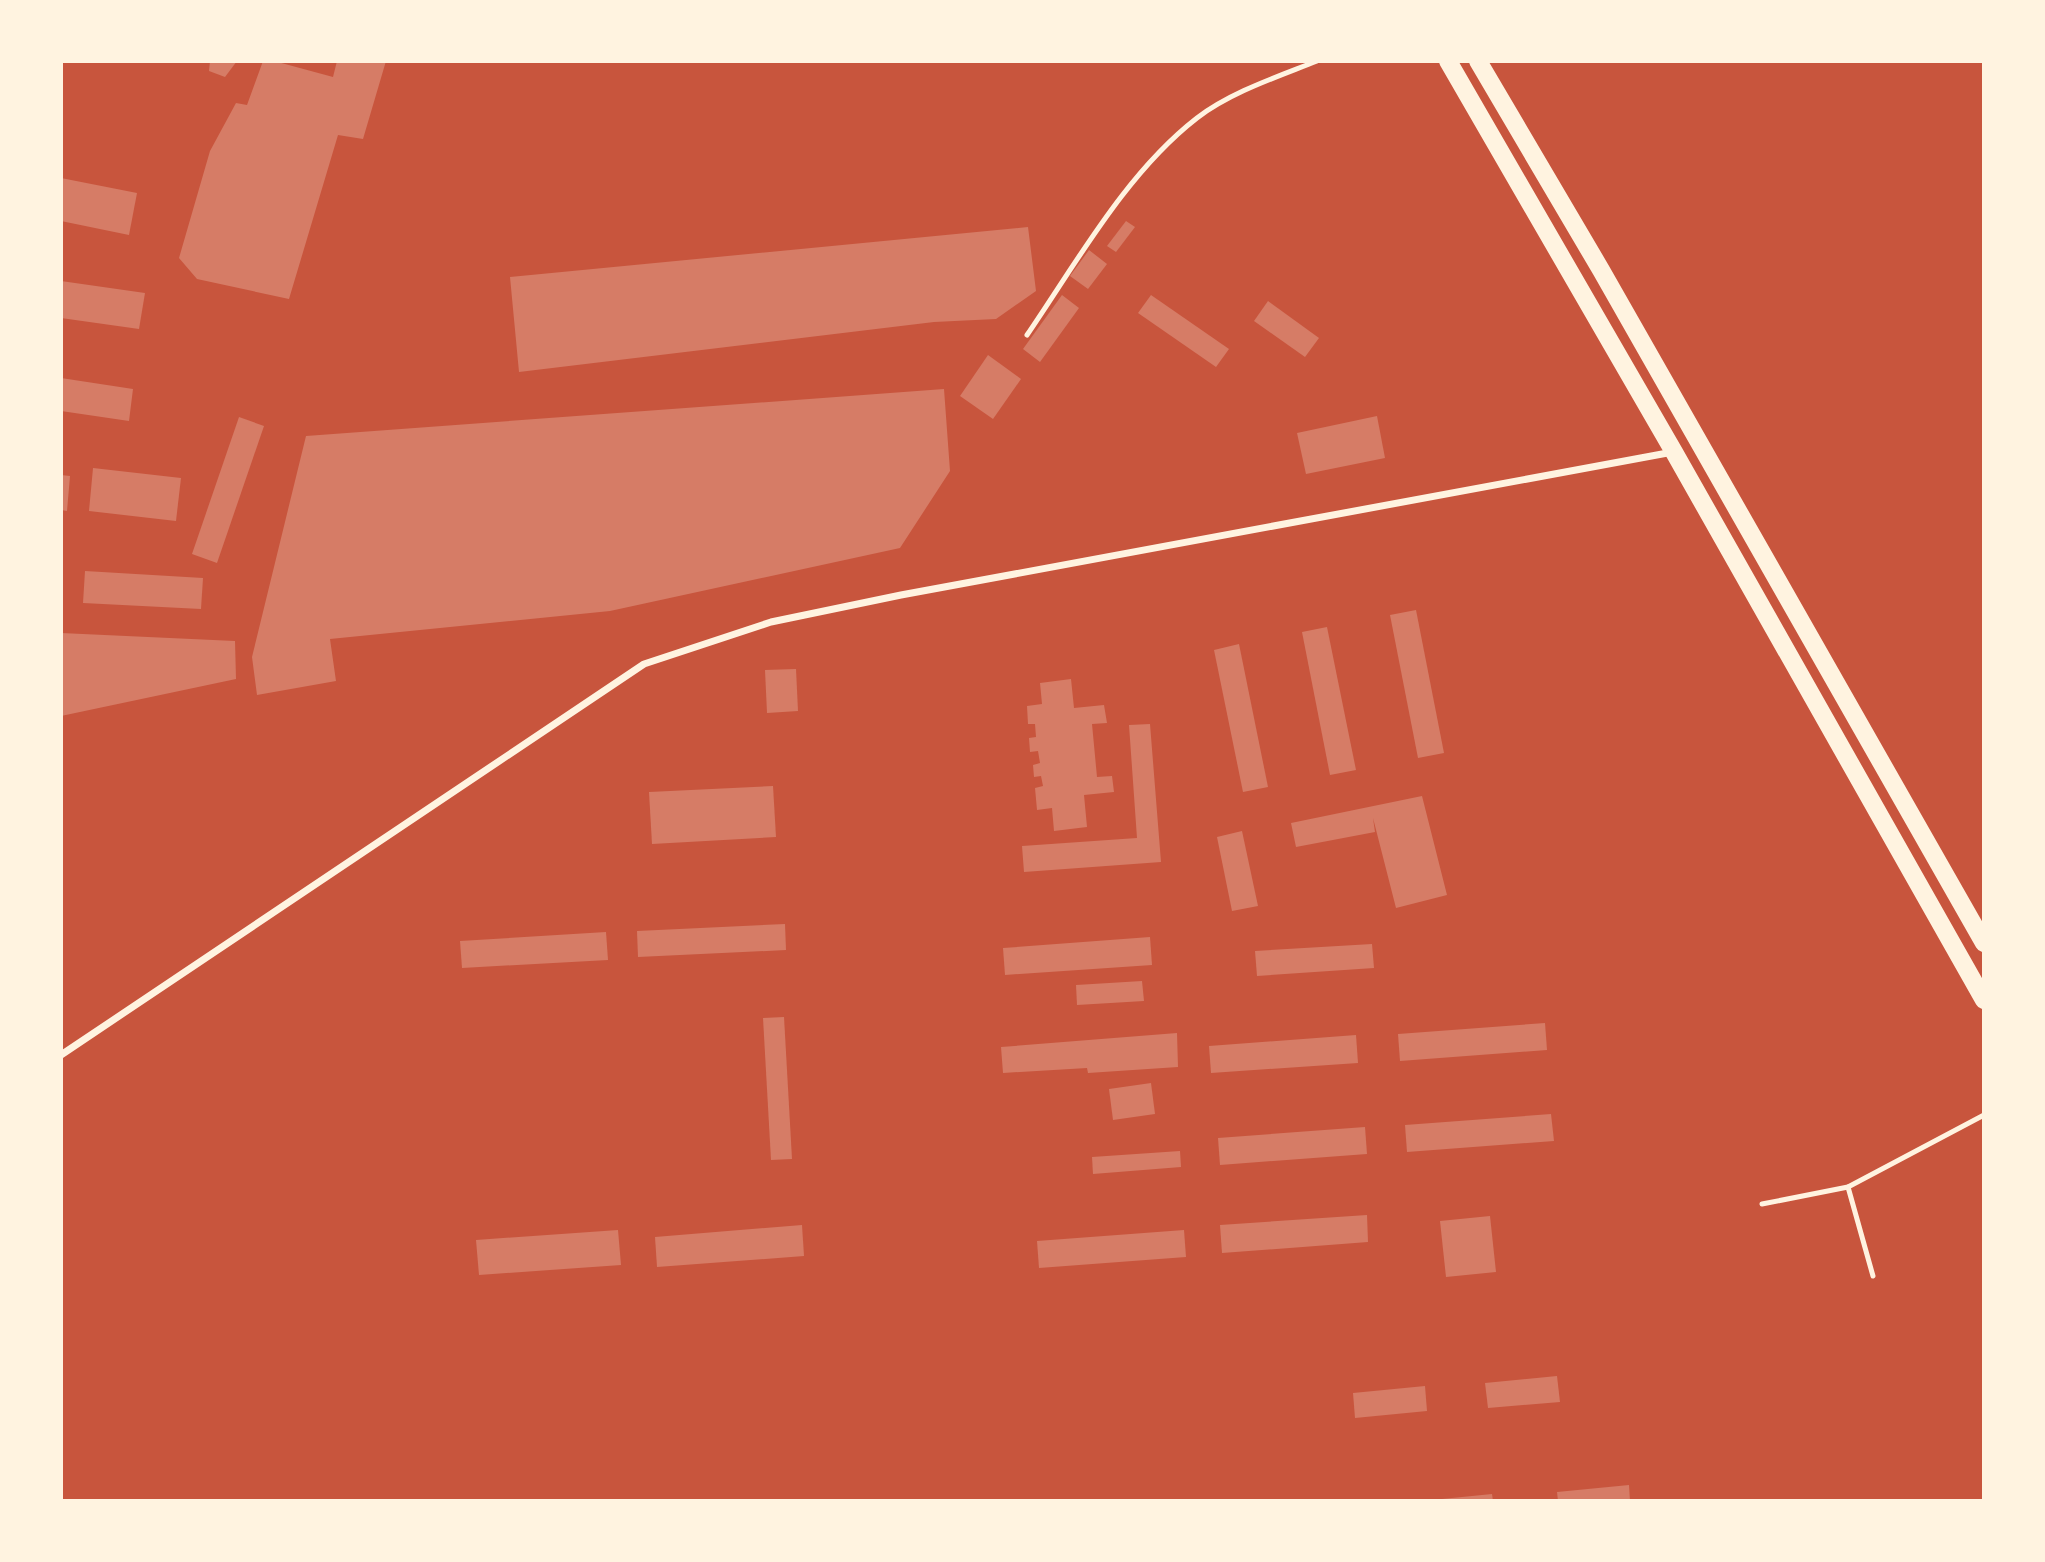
<svg xmlns="http://www.w3.org/2000/svg" width="2045" height="1562" font-family="'Roboto Condensed',sans-serif">
  <rect width="100%" height="100%" fill="#c8553d"/>
  <g fill="#d67c66">
    <polygon points="210,61 237,61 225,77 209,71"/>
    <polygon points="263,61 274,61 333,77 337,61 386,61 363,139 338,135 289,299 197,279 179,258 210,151 236,103 247,105"/>
    <polygon points="61,178 137,193 129,235 61,221"/>
    <polygon points="1126,221 1135,227 1116,252 1107,246"/>
    <polygon points="1028,227 1036,291 996,319 934,322 519,372 510,277"/>
    <polygon points="1089,250 1107,264 1088,289 1070,276"/>
    <polygon points="61,281 145,293 139,329 61,318"/>
    <polygon points="1062,295 1079,308 1040,362 1023,349"/>
    <polygon points="1151,295 1229,349 1216,367 1138,313"/>
    <polygon points="1268,301 1319,338 1305,357 1254,321"/>
    <polygon points="988,355 1021,379 993,419 960,396"/>
    <polygon points="61,378 133,389 129,421 61,411"/>
    <polygon points="944,389 950,471 900,548 610,611 330,639 336,681 257,695 252,657 306,436"/>
    <polygon points="1377,416 1385,458 1306,474 1297,433"/>
    <polygon points="239,417 264,426 217,563 192,554"/>
    <polygon points="93,468 181,478 176,521 89,511"/>
    <polygon points="61,475 70,476 67,511 61,510"/>
    <polygon points="85,571 203,578 201,609 83,603"/>
    <polygon points="1416,610 1444,753 1418,758 1390,615"/>
    <polygon points="1327,627 1356,770 1330,775 1302,632"/>
    <polygon points="61,633 235,641 236,679 61,716"/>
    <polygon points="1239,644 1268,787 1243,792 1214,650"/>
    <polygon points="796,669 798,711 767,713 765,670"/>
    <polygon points="1071,679 1074,708 1104,705 1107,723 1092,724 1097,777 1112,776 1114,792 1084,795 1087,827 1054,831 1052,808 1037,810 1035,788 1043,786 1041,776 1034,777 1033,765 1040,763 1038,751 1030,752 1029,738 1036,737 1035,724 1028,724 1027,706 1042,704 1040,683"/>
    <polygon points="1150,724 1161,862 1024,872 1022,846 1137,838 1129,725"/>
    <polygon points="773,786 776,837 652,844 649,792"/>
    <polygon points="1422,796 1447,895 1396,908 1373,818 1375,832 1296,847 1291,823"/>
    <polygon points="1242,831 1258,906 1232,911 1217,837"/>
    <polygon points="785,924 786,950 638,957 637,931"/>
    <polygon points="606,932 608,960 462,968 460,941"/>
    <polygon points="1150,937 1152,965 1005,975 1003,948"/>
    <polygon points="1372,944 1374,968 1257,976 1255,951"/>
    <polygon points="1142,981 1144,1001 1077,1005 1076,985"/>
    <polygon points="784,1017 792,1159 771,1160 763,1018"/>
    <polygon points="1545,1023 1547,1050 1400,1061 1398,1034"/>
    <polygon points="1177,1033 1178,1067 1088,1073 1087,1068 1003,1073 1001,1047"/>
    <polygon points="1356,1035 1358,1063 1211,1073 1209,1046"/>
    <polygon points="1151,1083 1155,1114 1113,1120 1109,1089"/>
    <polygon points="1551,1114 1554,1141 1407,1152 1405,1125"/>
    <polygon points="1365,1127 1367,1154 1220,1165 1218,1138"/>
    <polygon points="1180,1151 1181,1167 1093,1174 1092,1157"/>
    <polygon points="1367,1215 1368,1242 1222,1253 1220,1225"/>
    <polygon points="1490,1216 1496,1272 1446,1277 1440,1221"/>
    <polygon points="802,1225 804,1256 657,1267 655,1237"/>
    <polygon points="618,1230 621,1265 479,1275 476,1240"/>
    <polygon points="1184,1230 1186,1257 1039,1268 1037,1241"/>
    <polygon points="1557,1376 1560,1402 1488,1408 1485,1383"/>
    <polygon points="1425,1386 1427,1411 1355,1418 1353,1393"/>
    <polygon points="1629,1485 1630,1501 1558,1501 1557,1492"/>
    <polygon points="1492,1494 1493,1501 1442,1501 1442,1499"/>
  </g>
  <g fill="none" stroke-linecap="round" stroke-linejoin="round">
    <g stroke="#fff3e0" stroke-width="5">
      <path d="M1027,335c50,-73 99,-162 170,-217 34,-26 80,-41 120,-57"/>
      <polyline points="1848,1187 1873,1276"/>
      <polyline points="1762,1204 1848,1187 1984,1115"/>
    </g>
    <polyline stroke="#fff3e0" stroke-width="7" points="61,1055 644,664 771,622 901,595 1673,452"/>
    <g stroke="#fff3e0" stroke-width="18">
      <polyline points="1448,61 1674,452 1984,1000"/>
      <polyline points="1478,61 1601,270 1984,943"/>
    </g>
  </g>
  <rect width="2045" height="1562" fill="none" stroke="#fff3e0" stroke-width="126"/>
</svg>
